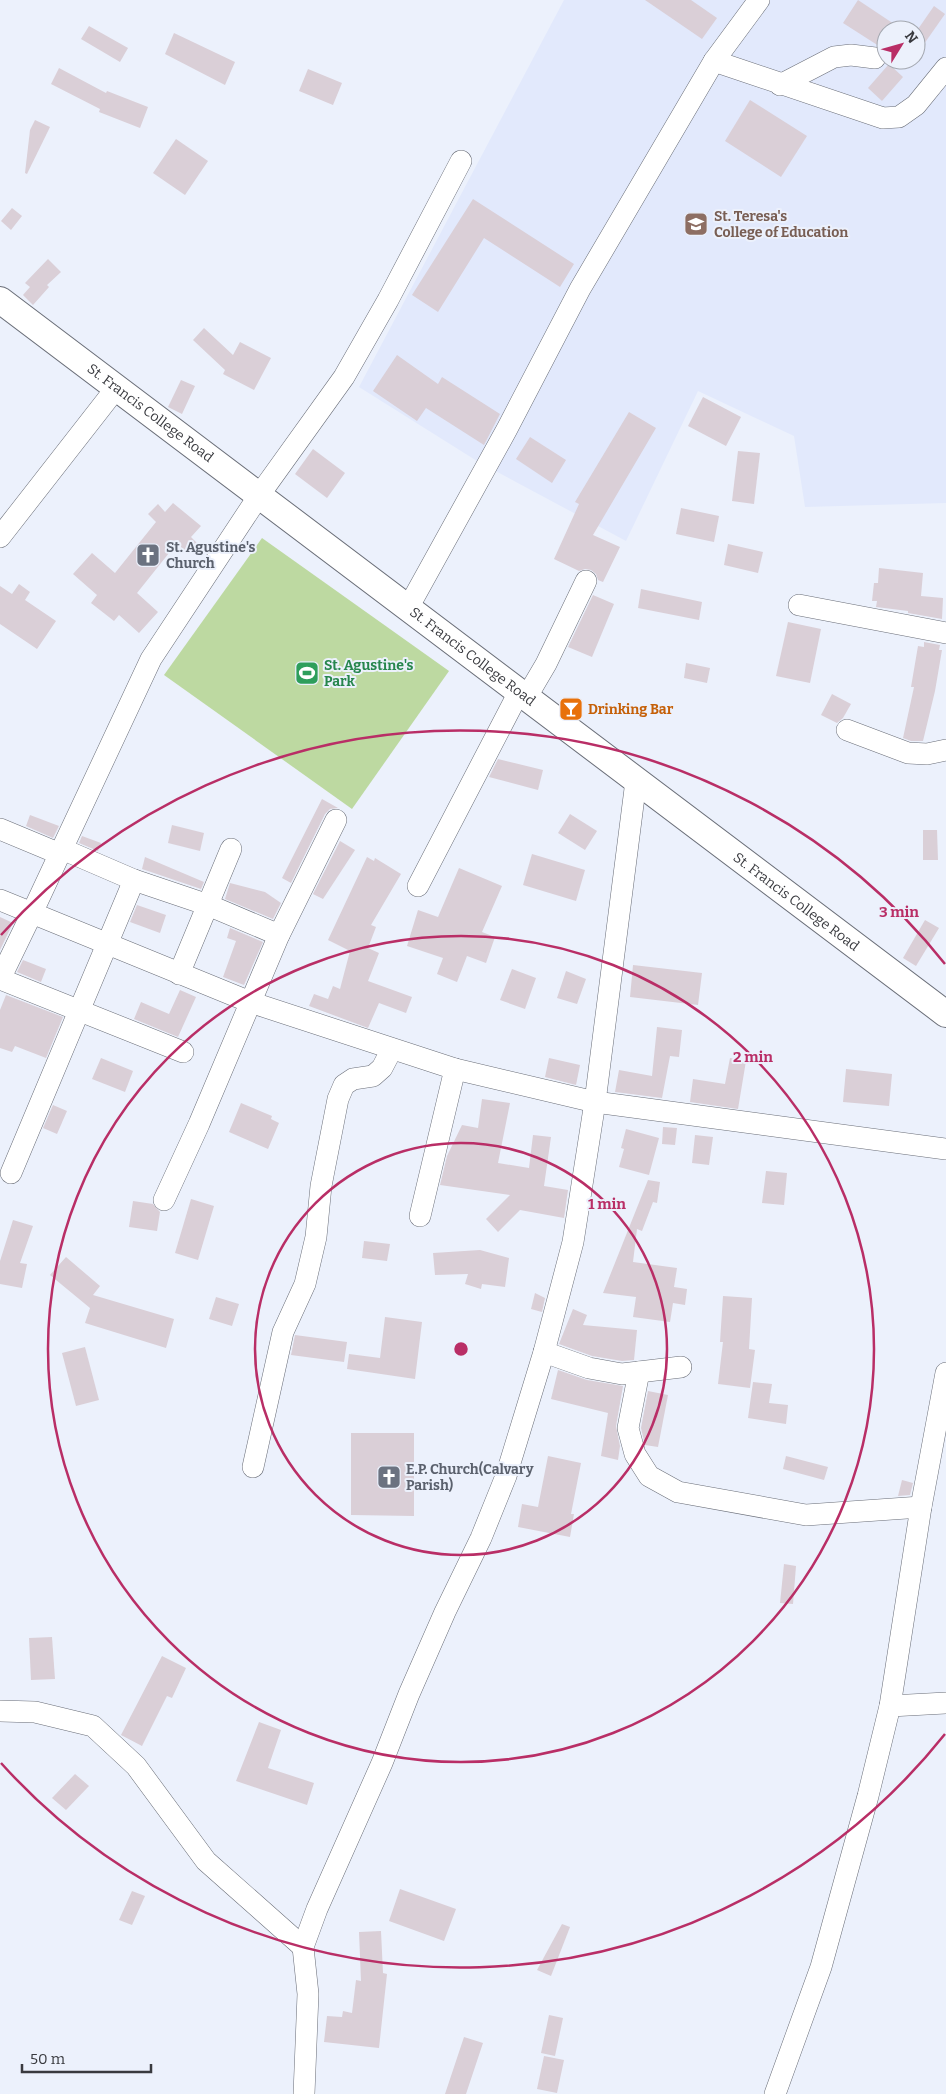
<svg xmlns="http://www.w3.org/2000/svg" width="946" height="2094" font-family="Bitter,serif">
  <rect width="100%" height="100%" fill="#ecf1fc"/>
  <path fill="#e2e9fc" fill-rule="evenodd" d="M564,0h382v503l-141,4 -11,-71 -96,-45 -72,150 -149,-80 -118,-74zM886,30h30v30h-30z"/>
  <polygon fill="#bdd9a1" points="262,538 449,671 352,809 164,675"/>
  <g fill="#dacfd7">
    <polygon points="645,0 691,0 717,18 702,39"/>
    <polygon points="858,0 903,30 886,30 886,52 882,48 843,23"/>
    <polygon points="934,6 945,14 924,44 916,38 916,32"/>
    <polygon points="89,26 128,48 120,62 81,39"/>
    <polygon points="174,33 235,62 225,85 165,54"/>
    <polygon points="889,64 903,77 882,101 868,88"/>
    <polygon points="59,68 106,93 107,91 148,107 140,128 99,112 100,109 51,84"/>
    <polygon points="308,69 342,83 333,105 299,91"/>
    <polygon points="750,100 807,136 781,177 725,141"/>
    <polygon points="35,120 50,127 27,174 25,173 30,130"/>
    <polygon points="176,139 208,161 185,195 153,173"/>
    <polygon points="473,199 574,264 560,287 484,238 438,312 412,295"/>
    <polygon points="12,208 22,216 11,230 1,221"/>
    <polygon points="48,259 61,272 47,285 49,287 33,305 23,295 30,287 25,283"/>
    <polygon points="204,328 233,355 240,342 271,358 254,390 223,374 225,370 193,340"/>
    <polygon points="397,355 438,384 442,377 500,414 484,445 426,408 417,421 373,391"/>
    <polygon points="181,380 195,386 182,414 168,407"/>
    <polygon points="703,397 741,417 726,446 688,426"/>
    <polygon points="629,412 656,428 593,535 620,547 603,582 598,580 596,574 591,570 585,569 579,571 554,559 579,504 575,502"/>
    <polygon points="530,437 566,460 552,483 516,459"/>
    <polygon points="313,449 345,473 327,498 295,474"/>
    <polygon points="738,451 760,453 754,504 732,501"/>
    <polygon points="173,503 201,526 191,537 197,543 187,553 177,543 137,593 158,612 139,633 119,615 114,621 91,603 97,595 73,574 92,553 115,573 156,522 148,514 158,504 165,512"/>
    <polygon points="681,508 719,516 714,542 676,534"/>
    <polygon points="728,544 763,552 758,573 724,565"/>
    <polygon points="879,568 923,573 921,596 943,598 942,619 908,613 908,611 876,607 877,601 872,601 874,583 878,583"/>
    <polygon points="19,584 30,592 25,600 56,621 37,649 0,624 0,586 12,594"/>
    <polygon points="641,589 702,602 699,620 638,608"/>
    <polygon points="593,595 614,604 592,657 568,647"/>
    <polygon points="788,622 821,629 810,683 776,676"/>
    <polygon points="924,642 940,645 939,650 942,650 935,691 923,741 911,741 903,738 914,687 911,687 918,646 924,647"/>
    <polygon points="686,663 710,668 707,683 684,678"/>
    <polygon points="832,694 851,704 843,718 837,723 821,715"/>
    <polygon points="498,759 543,770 538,790 489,777"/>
    <polygon points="322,799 338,808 330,809 325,814 291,883 282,878"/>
    <polygon points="570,814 597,831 585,850 558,833"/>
    <polygon points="30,815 59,826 53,838 26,826"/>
    <polygon points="172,825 204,833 200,851 168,843"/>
    <polygon points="923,830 937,830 938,860 923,860"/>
    <polygon points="82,836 101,843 98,851 79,843"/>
    <polygon points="340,841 355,850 323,899 313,894"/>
    <polygon points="532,854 585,870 576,901 523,885"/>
    <polygon points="145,857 204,882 201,889 142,869"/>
    <polygon points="367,857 374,861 375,858 401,874 371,925 376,927 368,948 379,953 368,981 412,997 406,1013 379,1003 368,1028 309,1006 314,994 328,999 333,986 340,989 350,951 328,940"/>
    <polygon points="459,868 502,886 482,932 495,937 486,963 467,956 457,982 437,974 443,958 407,946 418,910 438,917"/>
    <polygon points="230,883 265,892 281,903 273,919 225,899"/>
    <polygon points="137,905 166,915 160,933 130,922"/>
    <polygon points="0,917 13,923 0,950"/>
    <polygon points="925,920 939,928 916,966 903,958"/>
    <polygon points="230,928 263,942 244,985 223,977 236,941 227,938"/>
    <polygon points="23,960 46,969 41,982 17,972"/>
    <polygon points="633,965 702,973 698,1005 630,997"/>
    <polygon points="512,969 536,978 525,1009 500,1000"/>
    <polygon points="566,971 586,979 577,1004 557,998"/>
    <polygon points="180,990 196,997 178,1037 134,1019 141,1002 169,1014"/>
    <polygon points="6,995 63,1017 46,1058 15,1046 12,1052 0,1048 0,1010"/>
    <polygon points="657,1027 682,1030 679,1057 670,1056 662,1098 615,1092 619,1070 652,1076"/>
    <polygon points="101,1058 133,1071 125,1092 92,1079"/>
    <polygon points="549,1058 580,1065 576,1085 545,1077"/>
    <polygon points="730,1058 746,1061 738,1109 690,1102 693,1079 725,1084"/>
    <polygon points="846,1069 892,1074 889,1106 843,1102"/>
    <polygon points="482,1099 510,1103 498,1163 529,1168 533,1135 551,1137 544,1186 568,1190 564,1218 520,1210 498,1232 486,1219 510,1195 440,1185 447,1156 462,1125 478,1128"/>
    <polygon points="241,1103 272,1116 271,1119 279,1123 268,1149 229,1132"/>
    <polygon points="53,1105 67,1111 57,1134 43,1128"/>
    <polygon points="663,1127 677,1128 675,1145 662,1144"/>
    <polygon points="626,1129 659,1138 649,1175 619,1167 624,1149 621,1148"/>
    <polygon points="695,1135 713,1137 709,1165 692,1163"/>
    <polygon points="766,1171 787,1173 784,1205 762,1203"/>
    <polygon points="648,1180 660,1182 657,1203 653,1202 642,1231 637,1229 633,1262 677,1268 674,1287 687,1289 685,1305 673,1303 670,1322 633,1317 636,1297 603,1293"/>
    <polygon points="191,1199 214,1206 198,1260 175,1253"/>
    <polygon points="133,1201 153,1204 160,1212 157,1231 129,1227"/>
    <polygon points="13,1220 33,1226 20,1263 27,1264 22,1288 0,1284 0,1261"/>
    <polygon points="364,1241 390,1244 387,1261 362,1258"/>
    <polygon points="480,1250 509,1258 505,1287 482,1284 481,1289 465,1284 468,1274 435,1275 433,1253"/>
    <polygon points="66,1257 100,1286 93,1295 174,1319 166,1348 85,1323 90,1308 50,1275"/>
    <polygon points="535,1293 545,1298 542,1312 531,1309"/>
    <polygon points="723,1296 752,1298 749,1349 755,1350 750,1388 718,1384 723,1342 720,1342"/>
    <polygon points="216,1297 239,1304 232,1326 209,1319"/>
    <polygon points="573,1309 587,1315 583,1325 637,1330 634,1360 622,1361 592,1356 559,1344"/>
    <polygon points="385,1317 422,1322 415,1379 347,1369 349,1354 380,1358"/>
    <polygon points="295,1335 347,1342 344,1362 291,1355"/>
    <polygon points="85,1347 99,1400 76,1406 62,1353"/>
    <polygon points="558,1370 587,1380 623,1386 616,1426 620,1446 618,1460 601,1456 608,1413 551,1399"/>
    <polygon points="753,1382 772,1384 769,1403 788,1405 786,1424 748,1418"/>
    <polygon points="648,1391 668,1395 658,1447 645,1445 641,1428"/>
    <polygon points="351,1433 414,1433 414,1516 351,1515"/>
    <polygon points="548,1456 581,1463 571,1514 574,1514 570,1537 518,1527 522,1504 538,1507"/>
    <polygon points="786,1456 828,1467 824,1480 783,1469"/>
    <polygon points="902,1480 913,1483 910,1495 898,1496"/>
    <polygon points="784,1564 796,1566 793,1604 780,1603"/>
    <polygon points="52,1637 55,1679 31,1680 29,1638"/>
    <polygon points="162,1656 186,1668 172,1698 167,1696 142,1746 121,1735"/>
    <polygon points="259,1722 281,1730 268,1768 314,1783 307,1805 236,1781"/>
    <polygon points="75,1774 89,1786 66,1810 52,1798"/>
    <polygon points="400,1889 456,1909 444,1941 389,1921"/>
    <polygon points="132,1891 145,1896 132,1925 119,1920"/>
    <polygon points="562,1924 570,1927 551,1976 537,1970"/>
    <polygon points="381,1931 383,1973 387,1974 379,2048 324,2042 327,2016 342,2017 343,2011 352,2013 356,1980 361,1981 359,1932"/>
    <polygon points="549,2015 563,2018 555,2056 541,2053"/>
    <polygon points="464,2037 483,2043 466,2094 445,2094"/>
    <polygon points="544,2056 564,2060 557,2093 537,2089"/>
  </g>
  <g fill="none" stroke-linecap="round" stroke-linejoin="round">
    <g stroke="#6a6e78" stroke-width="22">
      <g id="minor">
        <polyline points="714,61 883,118 899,117 916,105 946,68"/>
        <polyline points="780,85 834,57 851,55 875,58"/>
        <polyline points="0,537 117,387"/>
        <polyline points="799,605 946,633"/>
        <polyline points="408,608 507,429 580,289 714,61 759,0"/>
        <polyline points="526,698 546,664 586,581"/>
        <polyline points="847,730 908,753 927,754 946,750"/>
        <polyline points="0,829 60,854"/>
        <polyline points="62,849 134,880 208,905 279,935"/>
        <polyline points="418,886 519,692"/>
        <polyline points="0,900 32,913 151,659 260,494 344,377 388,300 461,161"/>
        <polyline points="179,974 231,849"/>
        <polyline points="0,979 32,913 250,1002 455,1069 595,1102 946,1149"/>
        <polyline points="0,979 183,1052"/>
        <polyline points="11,1173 134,880"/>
        <polyline points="164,1200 199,1124 279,935 336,820"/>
        <polyline points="420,1216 455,1069"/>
        <polyline points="544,1352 589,1368 622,1374 681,1367"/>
        <polyline points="639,1372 628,1428 635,1454 649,1476 678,1492 806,1515 921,1507"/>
        <polyline points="253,1467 283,1332 305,1284 316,1237 321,1186 338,1099 344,1085 353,1079 373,1076 382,1068 392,1049"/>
        <polyline points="890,1706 946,1703"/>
        <polyline points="0,1711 35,1712 93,1726 136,1766 206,1861 303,1947"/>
        <polyline points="304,2094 308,1994 303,1947 317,1909 382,1763 409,1694 445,1612 481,1538 506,1476 544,1352 573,1242 595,1102 636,781"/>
        <polyline points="775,2094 821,1967 868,1796 890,1706 921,1507 946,1373"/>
      </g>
    </g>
    <g stroke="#6a6e78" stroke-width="28">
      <g id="major">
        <path id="s1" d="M0,300c317,236 630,477 946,714"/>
      </g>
    </g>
    <use href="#minor" stroke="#fff" stroke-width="21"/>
    <use href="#major" stroke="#fff" stroke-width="26"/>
  </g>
  <g fill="none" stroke="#b92e66" stroke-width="2.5">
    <circle cx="461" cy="1349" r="206"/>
    <circle cx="461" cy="1349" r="413"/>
    <path d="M945 1734A619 619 0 0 1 1 1763M1 935A619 619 0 0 1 945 964"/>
  </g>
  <defs>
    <g id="university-square" transform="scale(1.25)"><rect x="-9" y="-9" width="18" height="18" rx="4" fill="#8d6e63" stroke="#ecf1fc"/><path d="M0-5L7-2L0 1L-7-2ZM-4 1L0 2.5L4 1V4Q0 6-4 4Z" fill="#fff"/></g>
    <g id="church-square" transform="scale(1.25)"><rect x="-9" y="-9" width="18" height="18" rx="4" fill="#6b7280" stroke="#ecf1fc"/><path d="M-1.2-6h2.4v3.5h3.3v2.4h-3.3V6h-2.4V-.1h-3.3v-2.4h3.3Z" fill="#fff"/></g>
    <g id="stadium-square" transform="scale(1.25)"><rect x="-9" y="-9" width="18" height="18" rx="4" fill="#2e9e5b" stroke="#ecf1fc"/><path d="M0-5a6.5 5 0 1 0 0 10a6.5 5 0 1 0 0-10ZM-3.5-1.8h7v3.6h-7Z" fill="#fff"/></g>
    <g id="bar-square" transform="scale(1.25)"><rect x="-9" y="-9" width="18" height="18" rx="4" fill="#e8710a" stroke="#ecf1fc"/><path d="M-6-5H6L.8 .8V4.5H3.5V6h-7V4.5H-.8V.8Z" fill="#fff"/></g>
  </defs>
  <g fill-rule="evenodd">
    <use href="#university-square" x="696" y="224"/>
    <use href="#church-square" x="148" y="555"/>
    <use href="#stadium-square" x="307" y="673"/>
    <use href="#bar-square" x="571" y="709"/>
    <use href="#church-square" x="389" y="1477"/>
  </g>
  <g text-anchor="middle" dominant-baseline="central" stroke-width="4" stroke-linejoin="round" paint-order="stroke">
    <g font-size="14" font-weight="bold" fill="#785e54" stroke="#ecf1fc" text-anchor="start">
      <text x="714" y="216">St. Teresa's<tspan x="714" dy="16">College of Education</tspan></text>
    </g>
    <g font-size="14" fill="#393a3f" stroke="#ecf1fc">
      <text stroke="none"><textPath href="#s1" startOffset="188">St. Francis College Road</textPath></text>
      <text stroke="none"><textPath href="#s1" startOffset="592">St. Francis College Road</textPath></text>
      <text stroke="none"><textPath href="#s1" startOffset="998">St. Francis College Road</textPath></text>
    </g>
    <g font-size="14" font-weight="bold" fill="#5b616d" stroke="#ecf1fc" text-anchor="start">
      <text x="166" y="547">St. Agustine's<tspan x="166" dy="16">Church</tspan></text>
      <text x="406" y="1469">E.P. Church(Calvary<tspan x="406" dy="16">Parish)</tspan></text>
    </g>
    <g font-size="14" font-weight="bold" fill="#27864d" stroke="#ecf1fc" text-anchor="start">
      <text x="324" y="665">St. Agustine's<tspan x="324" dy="16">Park</tspan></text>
    </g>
    <g font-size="14" font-weight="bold" fill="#c56008" stroke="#ecf1fc" text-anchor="start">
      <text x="588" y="709">Drinking Bar</text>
    </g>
  </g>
  <circle cx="461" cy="1349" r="8" fill="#b92e66" stroke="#ecf1fc" stroke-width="2.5"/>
  <g font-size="15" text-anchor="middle" font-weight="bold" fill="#b92e66" stroke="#ecf1fc" stroke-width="4" stroke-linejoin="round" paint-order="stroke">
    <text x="899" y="917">3 min</text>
    <text x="753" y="1062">2 min</text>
    <text x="607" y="1209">1 min</text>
  </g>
  <g transform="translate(901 45) rotate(53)"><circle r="24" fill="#ecf1fc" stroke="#a4a8b0"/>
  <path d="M0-4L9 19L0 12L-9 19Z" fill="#b92e66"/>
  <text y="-8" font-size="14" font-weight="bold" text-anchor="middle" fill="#393a3f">N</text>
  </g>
  <path d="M22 2064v8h129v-8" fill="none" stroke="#393a3f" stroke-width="2.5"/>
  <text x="30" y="2064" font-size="15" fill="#393a3f" stroke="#ecf1fc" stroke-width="4" paint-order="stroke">50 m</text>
</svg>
